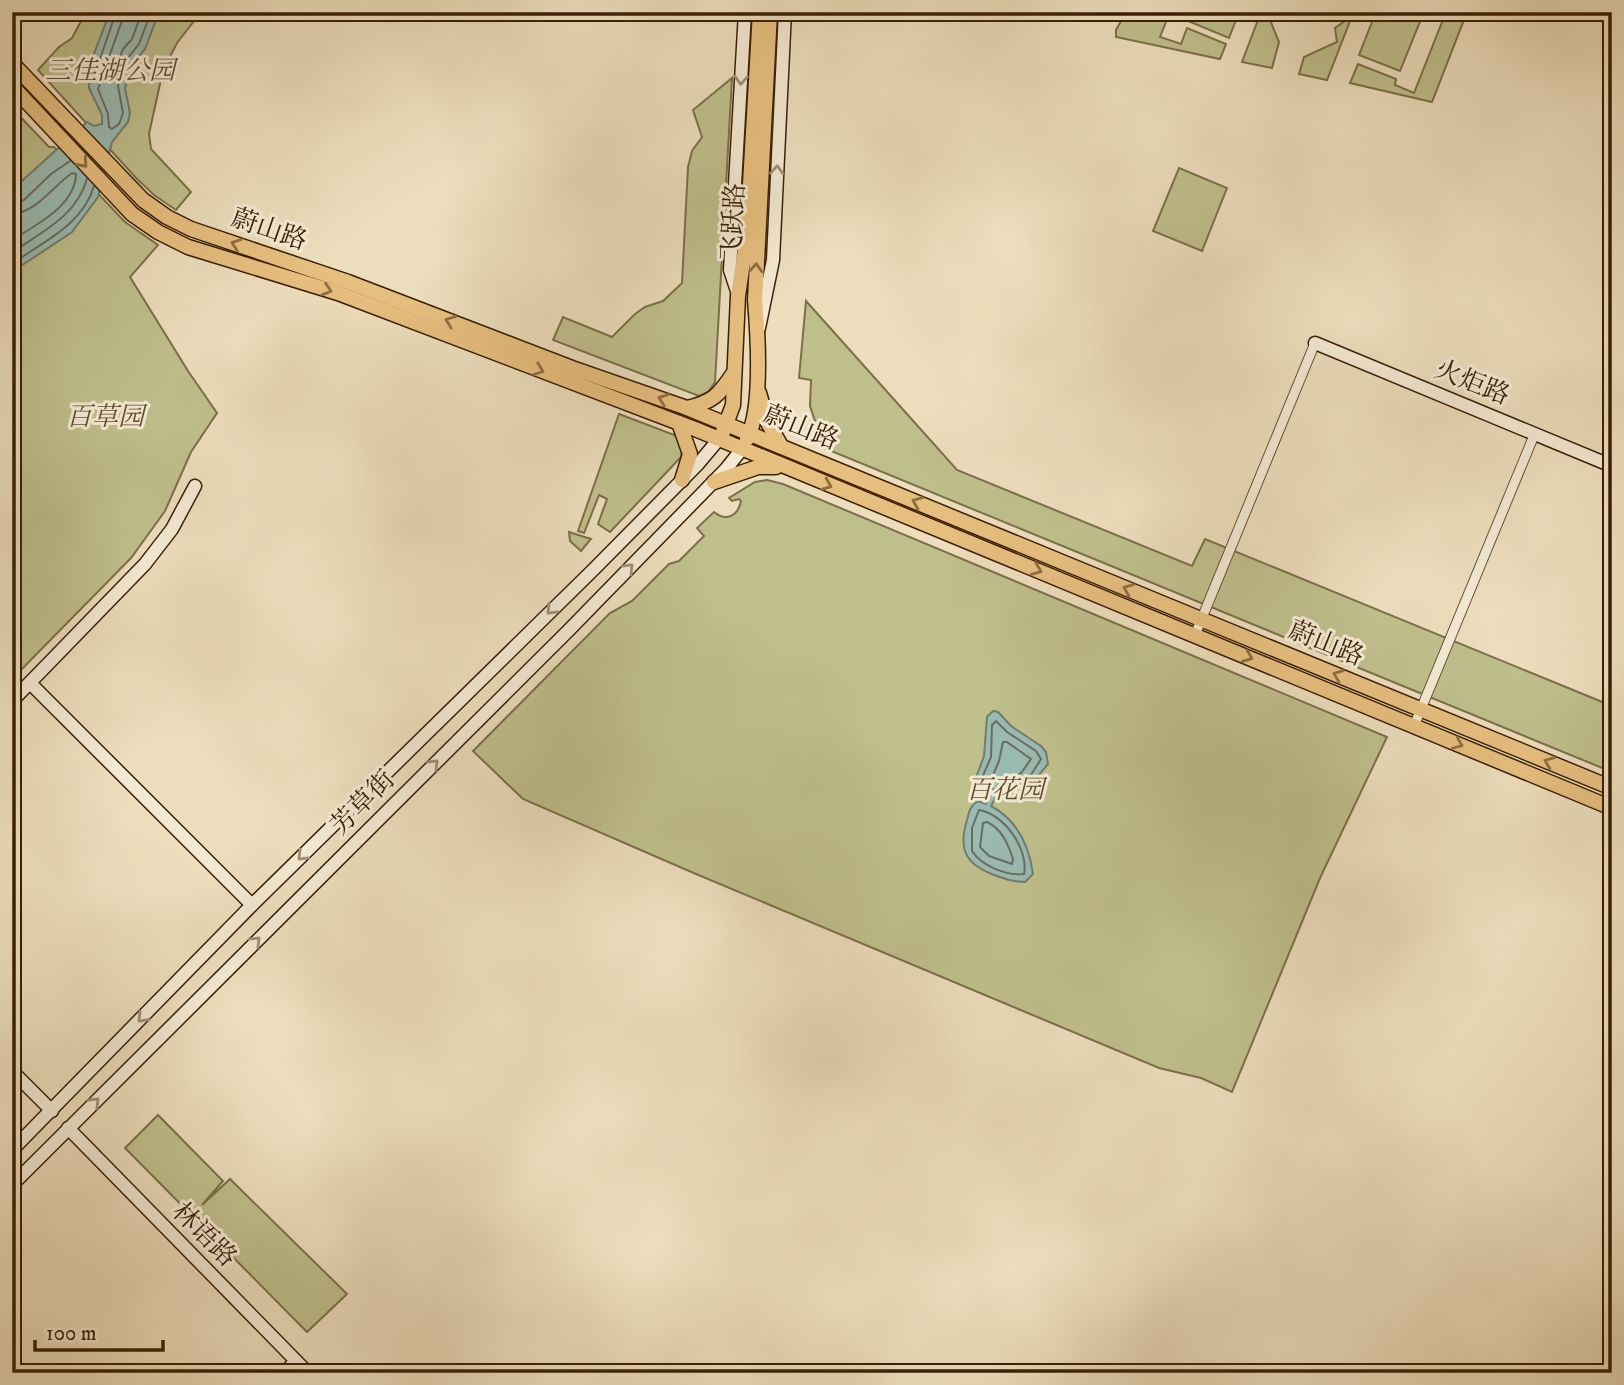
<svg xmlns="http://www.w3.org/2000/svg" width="1624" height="1385" font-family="'IM FELL DW Pica','Noto Serif SC',serif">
  <rect width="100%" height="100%" fill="#ecddbc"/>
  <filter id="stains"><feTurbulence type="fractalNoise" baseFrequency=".00286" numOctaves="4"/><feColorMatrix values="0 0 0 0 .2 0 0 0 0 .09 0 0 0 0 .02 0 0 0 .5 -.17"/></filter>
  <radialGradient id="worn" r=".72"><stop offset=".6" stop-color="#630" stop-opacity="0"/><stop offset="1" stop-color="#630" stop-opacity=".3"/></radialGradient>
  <g fill="#bfbf8c" stroke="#7c6f49" stroke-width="2">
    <polygon points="86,12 201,12 177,43 163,70 149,134 151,149 191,192 176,210 154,195 136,178 38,70 59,47 72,38"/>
    <polygon points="1126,12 1170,12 1160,37 1181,44 1187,28 1226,44 1220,59 1116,37 1116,30"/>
    <polygon points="1192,12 1235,12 1233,18 1236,20 1229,38 1188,21"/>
    <polygon points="1261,12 1272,12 1268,15 1279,42 1272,68 1242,62"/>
    <polygon points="1376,12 1404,12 1421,19 1400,71 1359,55"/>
    <polygon points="1446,12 1467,12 1432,102 1350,83 1358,64 1396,79 1395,85 1414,93"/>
    <polygon points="1352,16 1327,80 1299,74 1304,57 1337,42 1335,28"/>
    <polygon points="732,78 715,382 708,392 699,396 553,340 563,317 612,337 635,314 645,307 663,301 682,283 688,167 692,151 702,137 693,110"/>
    <polygon points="12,108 49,147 54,147 125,222 158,245 130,277 188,371 217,413 191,452 165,511 131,558 12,679"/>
    <polygon points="1179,168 1227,188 1202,251 1153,231"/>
    <polygon points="806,301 957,470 1192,566 1205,539 1612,706 1612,772 824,448 810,406 811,380 799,378"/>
    <polygon points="619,414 677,436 682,448 681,457 610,532 598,524 607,499 599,495 584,533 578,531"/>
    <path d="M767,480l16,4 604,253 -67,141 -88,214 -31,-14 -42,-10 -463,-194 -173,-75 -50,-48 137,-138 22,-12 37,-37 10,-3 25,-25 -7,-8 17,-16c12,10 24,4 27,-11l-2,-2 -7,2 -3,-3 26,-16z"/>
    <polygon points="569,532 591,539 590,540 581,551 570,541"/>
    <polygon points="158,1115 223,1181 202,1205 230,1179 347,1294 307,1332 125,1148"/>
  </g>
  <g fill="#99bbb3" stroke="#737d6e" stroke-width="2">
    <polygon points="110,12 159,12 145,49 134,62 125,88 130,113 128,122 112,142 98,197 72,232 12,272 12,190 87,122 94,126 102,124 102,115 89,88 89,84 95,78 89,67"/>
    <path d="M993,711l5,1 13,14 30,20 5,6 2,12 -24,29 -14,8 -14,-4 -5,9c26,14 38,39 42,68l-8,8c-11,0 -18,-2 -28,-6 -29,-10 -40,-24 -30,-56 2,-8 3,-14 11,-19l8,3 4,-9 -16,-12 10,-27 3,-39z"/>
  </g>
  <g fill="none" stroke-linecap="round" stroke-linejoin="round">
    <g stroke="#6a6d5c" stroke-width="2">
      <polyline points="116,12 98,65 102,78 98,89 108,114 109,127 112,129 119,124 123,113 118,86 127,59 139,44 151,12"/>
      <polyline points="125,12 107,63 112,70 115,69 123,49 132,39 142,12"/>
      <polyline points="12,204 24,200 51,174 70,161"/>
      <path d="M12,214c24,-1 41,-28 60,-41l4,1c-1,32 -40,51 -64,66"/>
      <path d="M12,253c30,-22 64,-36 75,-74"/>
      <path d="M12,264c30,-22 71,-39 82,-78"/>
      <polygon points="996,721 1007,732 1036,751 1041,759 1029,778 1009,794 994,790 981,780 991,757 992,725"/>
      <polygon points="1003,742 1007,742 1031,759 1022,772 1008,784 998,781 992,777 999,761"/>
      <path d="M979,810c25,4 50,39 45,64 -18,2 -42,-8 -52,-23v-23z"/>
      <path d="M987,822c15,7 21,22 26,37l-1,5 -23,-8 -9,-9 3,-24z"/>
    </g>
    <g stroke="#664e34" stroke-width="11">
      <g id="street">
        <polyline points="1195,635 1315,343"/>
        <polyline points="1414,726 1535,433"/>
      </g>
    </g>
    <g stroke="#3a1f06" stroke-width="15">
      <g id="secondary">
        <polyline points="738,294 730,270 745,12"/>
        <polyline points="759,328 773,260 785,12"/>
        <polyline points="1315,343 1612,466"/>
        <polyline points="30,683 252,905"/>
        <polyline points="12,701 145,564 172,529 195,486"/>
        <polyline points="12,1071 52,1111"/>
        <polyline points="68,1128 308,1373"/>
        <polyline points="12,1150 252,905 593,570 698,464 719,439"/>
        <polyline points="12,1185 569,630 726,469 742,449"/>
        <polyline points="284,1373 296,1361"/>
      </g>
    </g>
    <g stroke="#3a1f06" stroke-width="17">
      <g id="primary">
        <polyline points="12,63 143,200 167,217 191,229 348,282 572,368 687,408 1612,788"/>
        <polyline points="12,86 132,214 158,232 188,247 338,293 695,429 1612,808"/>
        <polyline points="759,393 768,423 781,446"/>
        <path d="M687,408c26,-6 32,-13 46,-34"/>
        <polyline points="679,423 690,454 682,480"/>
        <polyline points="723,432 733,405 738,296 747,236 760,12"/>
        <path d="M747,439c16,-31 11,-103 8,-139l15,-288"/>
        <polyline points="714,482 758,467 776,467"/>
      </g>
    </g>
    <use href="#street" stroke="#f3e9d3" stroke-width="9"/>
    <use href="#secondary" stroke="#f3e9d3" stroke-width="12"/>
    <use href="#primary" stroke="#e6be7e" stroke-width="14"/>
  </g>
  <defs><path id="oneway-chevron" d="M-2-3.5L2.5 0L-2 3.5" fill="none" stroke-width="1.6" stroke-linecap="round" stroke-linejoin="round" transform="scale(1.75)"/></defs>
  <g stroke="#a08e77">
    <use href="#oneway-chevron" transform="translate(741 80) rotate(93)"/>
    <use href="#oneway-chevron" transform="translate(777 170) rotate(-87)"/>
    <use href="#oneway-chevron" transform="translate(629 568) rotate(-45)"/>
    <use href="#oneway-chevron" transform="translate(551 610) rotate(135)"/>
    <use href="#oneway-chevron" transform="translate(434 764) rotate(-45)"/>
    <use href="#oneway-chevron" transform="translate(302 856) rotate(135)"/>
    <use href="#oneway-chevron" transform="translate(256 941) rotate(-45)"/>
    <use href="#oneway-chevron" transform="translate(142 1018) rotate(134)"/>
    <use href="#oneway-chevron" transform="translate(95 1102) rotate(-45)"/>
  </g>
  <g stroke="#906e42">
    <use href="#oneway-chevron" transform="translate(83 163) rotate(48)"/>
    <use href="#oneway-chevron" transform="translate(236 244) rotate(-161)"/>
    <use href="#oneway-chevron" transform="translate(756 268) rotate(-87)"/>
    <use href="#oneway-chevron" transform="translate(327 290) rotate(17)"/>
    <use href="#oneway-chevron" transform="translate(450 321) rotate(-159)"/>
    <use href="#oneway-chevron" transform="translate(539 370) rotate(20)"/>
    <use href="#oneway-chevron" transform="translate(663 399) rotate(-161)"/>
    <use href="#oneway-chevron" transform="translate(827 485) rotate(22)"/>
    <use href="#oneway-chevron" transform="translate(917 502) rotate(-158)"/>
    <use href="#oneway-chevron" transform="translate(1037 570) rotate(22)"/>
    <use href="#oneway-chevron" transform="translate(1128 589) rotate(-158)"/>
    <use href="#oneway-chevron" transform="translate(1248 657) rotate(22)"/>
    <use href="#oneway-chevron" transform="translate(1338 675) rotate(-158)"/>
    <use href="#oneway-chevron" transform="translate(1458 744) rotate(23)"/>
    <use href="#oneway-chevron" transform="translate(1549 762) rotate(-158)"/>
  </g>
  <g text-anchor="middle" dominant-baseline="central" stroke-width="6" stroke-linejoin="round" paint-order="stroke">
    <g font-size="26" font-style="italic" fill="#624f2e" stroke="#f3e9d3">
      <text x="110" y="71">三佳湖公园</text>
      <text x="105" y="417">百草园</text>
      <text x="1005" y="790">百花园</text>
    </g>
    <g font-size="26" fill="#3a1f06" stroke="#f3e9d3">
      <text transform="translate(734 222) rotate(-87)">飞跃路</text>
      <text transform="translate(269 230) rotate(19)">蔚山路</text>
      <text transform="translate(1472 383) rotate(22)">火炬路</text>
      <text transform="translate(801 428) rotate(22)">蔚山路</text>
      <text transform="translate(1326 644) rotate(22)">蔚山路</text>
      <text transform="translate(363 803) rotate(-45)">芳草街</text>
      <text transform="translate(204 1235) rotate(45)">林语路</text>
    </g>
  </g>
  <rect width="1624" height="1385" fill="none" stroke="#ecddbc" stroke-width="42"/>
  <rect x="14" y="14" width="1596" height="1357" fill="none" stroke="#3a1f06" stroke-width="3.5"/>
  <rect x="21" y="21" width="1582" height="1343" fill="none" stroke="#3a1f06" stroke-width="2"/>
  <path d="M35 1340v10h128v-10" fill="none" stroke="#3a1f06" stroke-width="3.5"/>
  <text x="46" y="1340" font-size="21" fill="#3a1f06" stroke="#f3e9d3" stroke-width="5" paint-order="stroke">100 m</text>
  <rect width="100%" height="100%" filter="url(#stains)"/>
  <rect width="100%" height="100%" fill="url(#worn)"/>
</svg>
